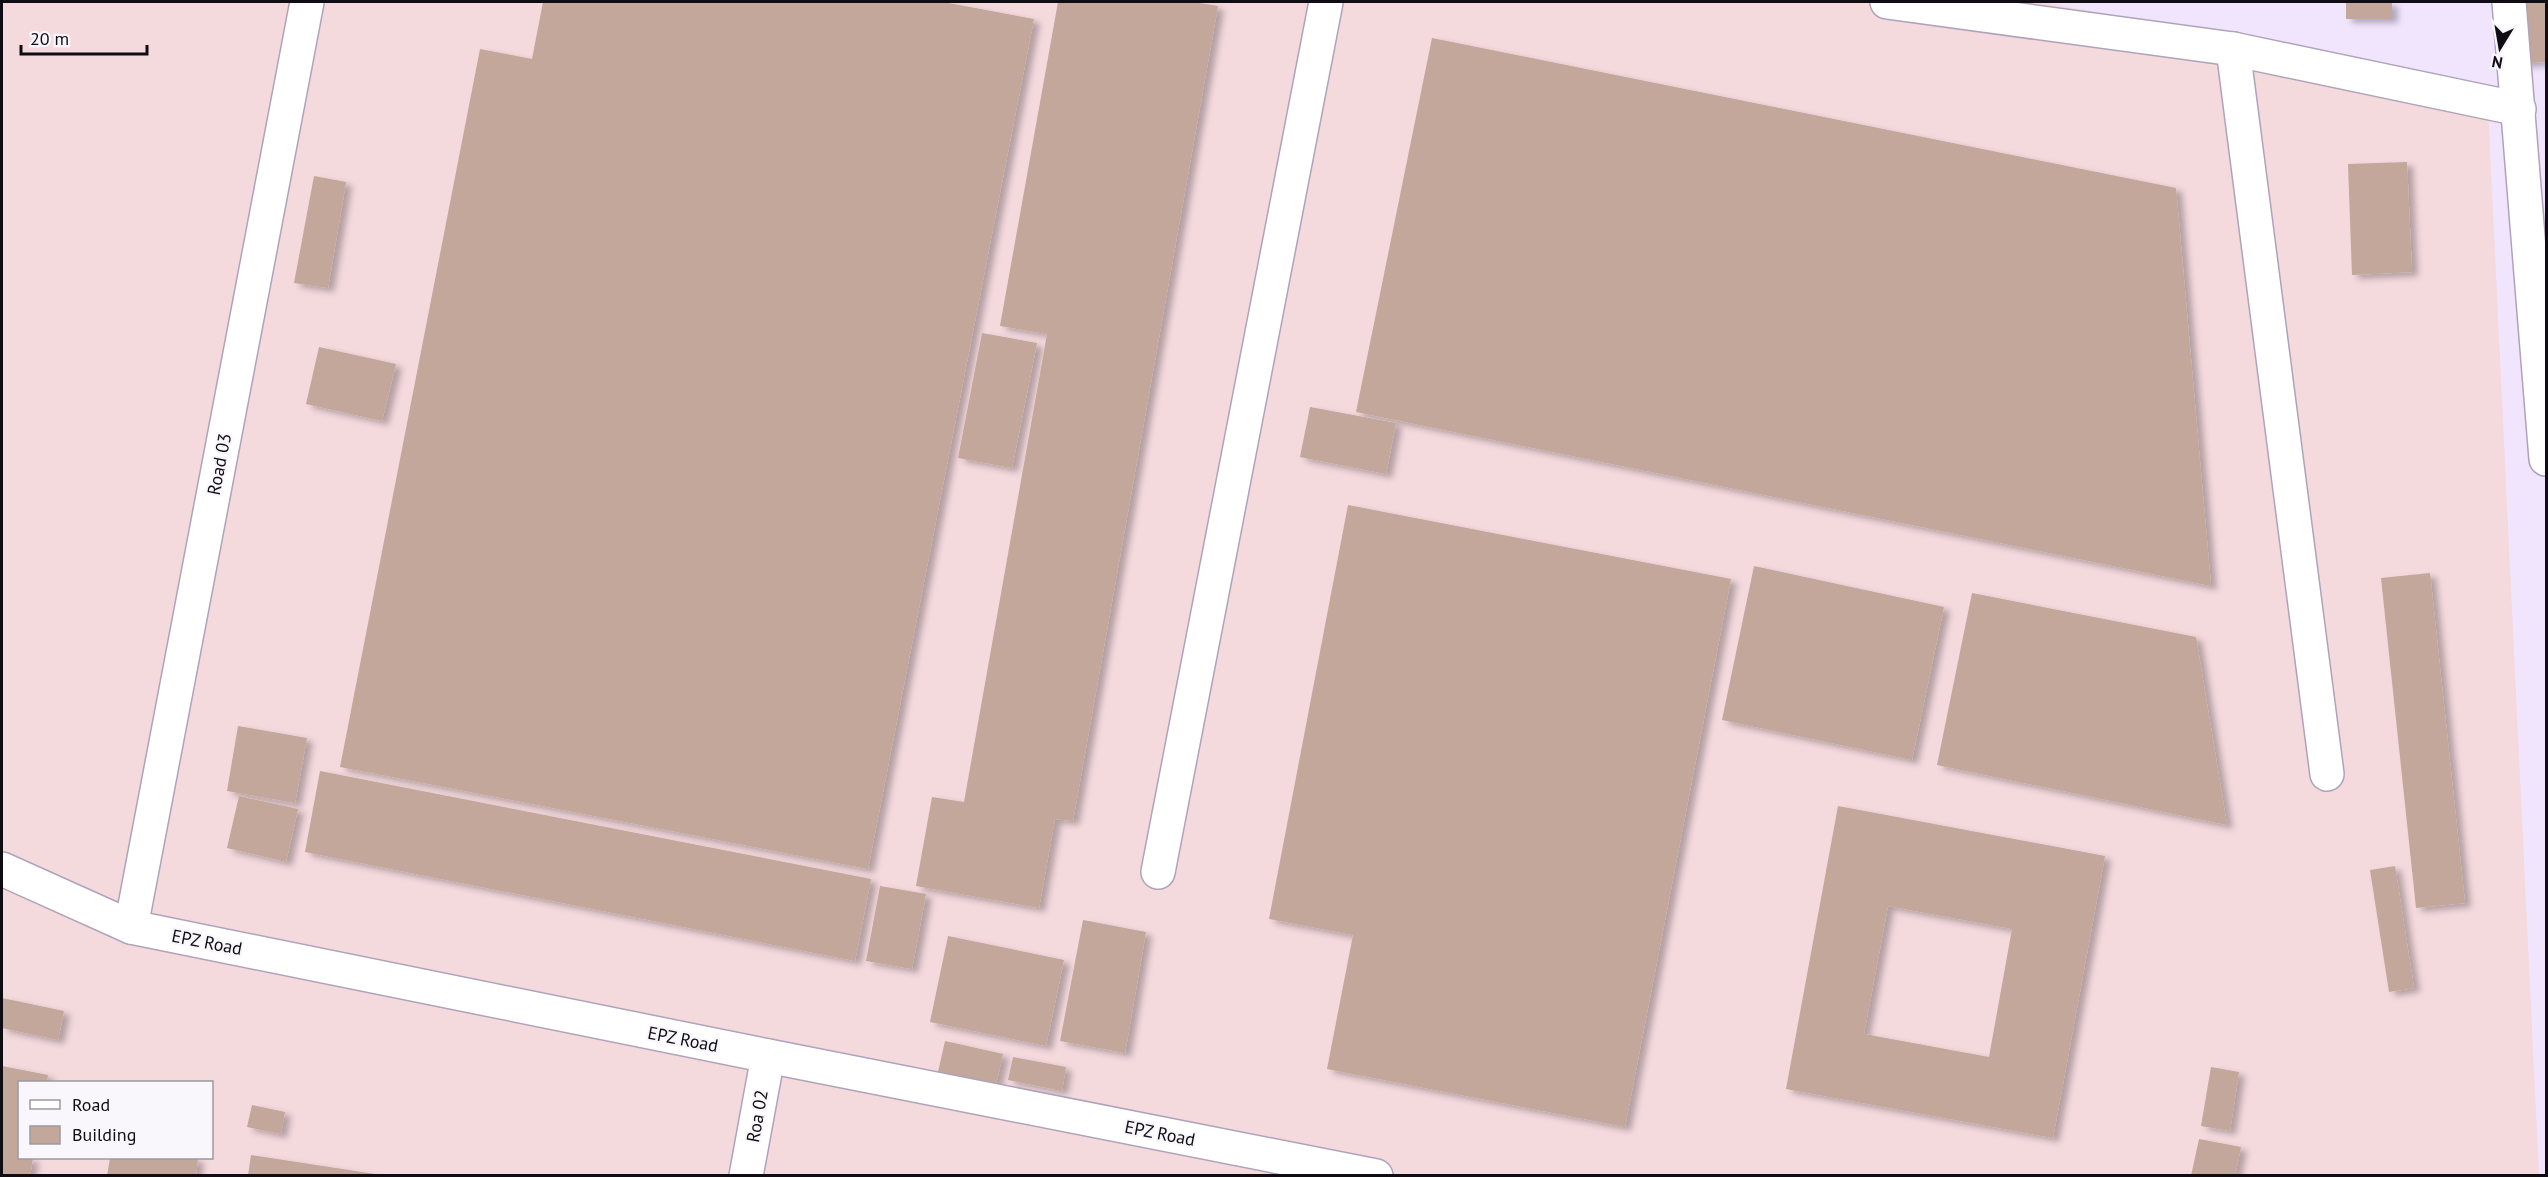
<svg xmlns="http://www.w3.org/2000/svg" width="2548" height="1177" font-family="'PT Sans',sans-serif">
  <defs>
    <filter id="shadow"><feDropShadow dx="6" dy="4" stdDeviation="3" flood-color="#0004"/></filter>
  </defs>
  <rect width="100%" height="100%" fill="#f1e5fe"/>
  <path fill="#f4d9dd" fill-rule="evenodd" d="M2,2h2041l444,84 52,1089 -2537,1zM20,1082h192v76h-192z"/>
  <g fill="#c2a79a" fill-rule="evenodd" filter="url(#shadow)">
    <polygon points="543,2 943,2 1034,19 868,869 340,767 480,49 532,59"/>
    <polygon points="1058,2 1193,2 1218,6 1073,821 1055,819 1039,908 916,886 932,797 964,802 1047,334 1000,326"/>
    <rect x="2346" y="2" width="46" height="17"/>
    <polygon points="2509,2 2546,2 2546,62 2512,64"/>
    <polygon points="1432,38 2176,188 2211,586 1356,412"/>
    <polygon points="2407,162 2412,272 2352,275 2348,164"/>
    <polygon points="314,176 346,182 328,288 294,283"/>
    <polygon points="982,333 1037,343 1012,468 958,458"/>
    <polygon points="319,347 396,364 382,421 306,404"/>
    <polygon points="1310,407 1396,423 1386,474 1300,457"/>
    <polygon points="1348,505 1731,579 1625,1127 1327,1069 1353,935 1269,919"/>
    <polygon points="1754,566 1944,607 1912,760 1722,720"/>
    <polygon points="2430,573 2465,903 2416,908 2381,578"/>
    <polygon points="1972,593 2196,637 2227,825 1937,765"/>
    <polygon points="238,726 307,738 295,803 227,791"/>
    <polygon points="320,771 871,879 855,961 305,852"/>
    <polygon points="239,796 298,809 286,862 227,848"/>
    <path d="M1838,806l267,50 -52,282 -267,-49zM1888,906l124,23 -23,128 -125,-23z"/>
    <polygon points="2395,866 2414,988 2389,992 2370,870"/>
    <polygon points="880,886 926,894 912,969 866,961"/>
    <polygon points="1083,920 1146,932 1125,1053 1060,1041"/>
    <polygon points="948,936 1064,960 1046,1046 930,1022"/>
    <polygon points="2,998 64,1011 58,1040 2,1028"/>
    <polygon points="945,1041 1003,1054 994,1093 936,1081"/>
    <polygon points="1013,1057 1066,1067 1062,1091 1008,1080"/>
    <polygon points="2,1066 48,1075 47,1082 20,1082 20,1158 33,1158 30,1176 2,1176"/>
    <polygon points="2211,1067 2239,1072 2230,1131 2201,1126"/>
    <polygon points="252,1105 285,1112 281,1134 247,1127"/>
    <polygon points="2199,1139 2241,1147 2235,1176 2191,1176"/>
    <polygon points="251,1155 375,1174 375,1176 248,1176"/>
    <polygon points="110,1158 198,1158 196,1176 107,1176"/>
  </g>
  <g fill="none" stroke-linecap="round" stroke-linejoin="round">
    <g stroke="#afa3bb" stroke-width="36">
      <g id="street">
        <polyline points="1887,2 2233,49 2519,109"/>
        <polyline points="2233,49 2327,774"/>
        <polyline points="2,869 131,927 768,1056 1376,1176"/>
        <polyline points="1158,872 1326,2"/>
        <polyline points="131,927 307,2"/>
        <polyline points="746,1176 768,1056"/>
      </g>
    </g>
    <g stroke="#afa3bb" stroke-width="36">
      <polyline id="primary" points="2509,2 2546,459"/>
    </g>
    <use href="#street" stroke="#fff" stroke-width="33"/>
    <use href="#primary" stroke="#fff" stroke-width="33"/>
  </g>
  <g text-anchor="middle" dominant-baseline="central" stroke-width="4.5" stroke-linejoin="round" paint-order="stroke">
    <g font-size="18" fill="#100c14" stroke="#f9f7fc">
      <text transform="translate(219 464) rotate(-79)">Road 03</text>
      <text transform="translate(207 942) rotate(11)">EPZ Road</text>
      <text transform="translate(683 1039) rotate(11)">EPZ Road</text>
      <text transform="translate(757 1116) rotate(-80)">Roa 02</text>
      <text transform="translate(1160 1133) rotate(11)">EPZ Road</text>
    </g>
  </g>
  <rect width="2548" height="1177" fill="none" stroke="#100c14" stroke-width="6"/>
  <rect x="18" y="1081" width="195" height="78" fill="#f9f7fc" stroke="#9c999f" stroke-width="1.5"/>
  <rect x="30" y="1100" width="30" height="9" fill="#ffffff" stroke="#9c999f" stroke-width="1.5"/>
  <text x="72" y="1111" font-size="18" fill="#100c14">Road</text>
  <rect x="30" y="1126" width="30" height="18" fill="#c2a79a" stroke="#9c999f" stroke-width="1.5"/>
  <text x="72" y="1141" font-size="18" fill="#100c14">Building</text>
  <g transform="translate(2500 48) rotate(191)" stroke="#f9f7fc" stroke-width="4.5" paint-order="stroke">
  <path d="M0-4.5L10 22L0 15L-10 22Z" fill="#100c14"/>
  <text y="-9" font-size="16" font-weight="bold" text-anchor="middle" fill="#100c14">N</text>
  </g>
  <path d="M21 45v9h126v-9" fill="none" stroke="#100c14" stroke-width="3"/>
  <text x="30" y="45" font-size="18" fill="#100c14" stroke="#f9f7fc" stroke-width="4.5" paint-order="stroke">20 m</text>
</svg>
